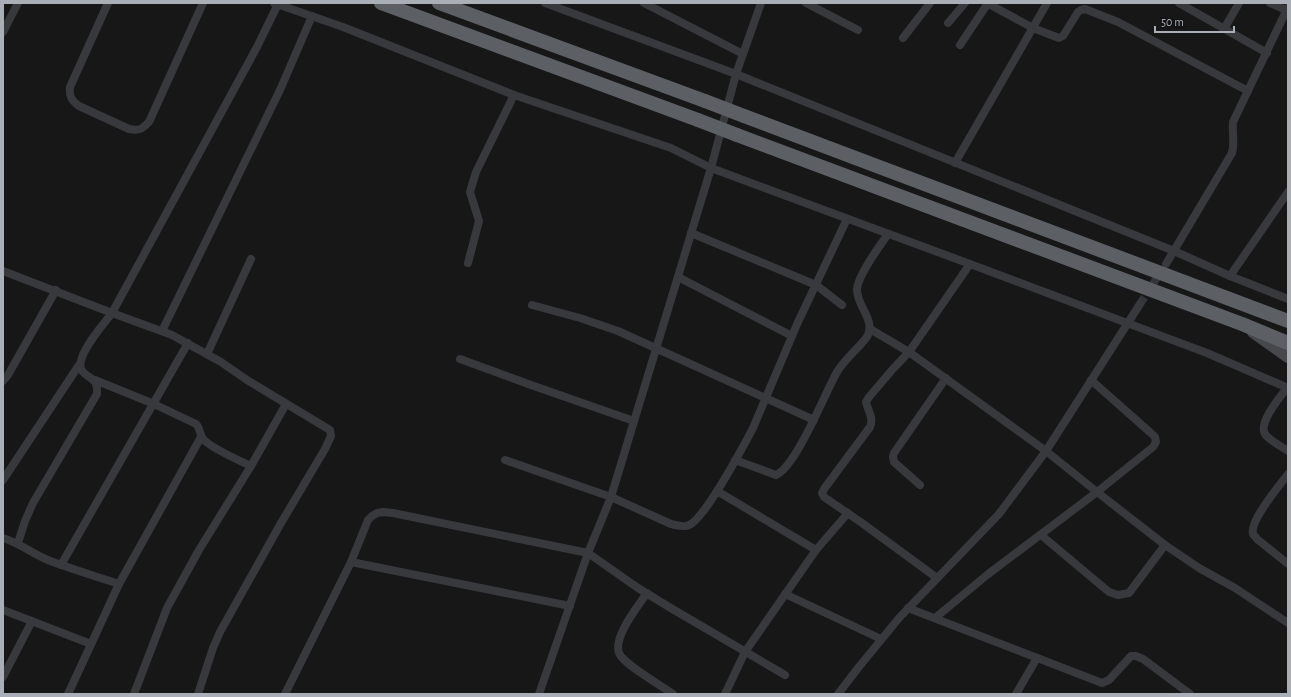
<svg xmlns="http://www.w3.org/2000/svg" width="1291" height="697" font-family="'Alegreya Sans',sans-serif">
  <rect width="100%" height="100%" fill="#171718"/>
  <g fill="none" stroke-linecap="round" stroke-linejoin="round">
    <polyline stroke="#343538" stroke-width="8" stroke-dasharray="8 4" stroke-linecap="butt" points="1140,304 1162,270"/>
    <g stroke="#38393d" stroke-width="8">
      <path d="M108,3l-38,84c-1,9 1,13 9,19l50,23c11,2 13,0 20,-7l54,-119"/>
      <polyline points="274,3 343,27 514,95 671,148 711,168 970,264 1207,353 1288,388"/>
      <polyline points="545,3 736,74 1174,251 1230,276 1288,299"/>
      <polyline points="644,3 743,54"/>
      <polyline points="806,3 858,30"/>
      <polyline points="987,3 1033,28 1059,38 1063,36 1078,12 1081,10 1085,9 1118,22 1248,91"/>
      <polyline points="1179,3 1267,53"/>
      <polyline points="1270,3 1286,10"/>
      <polyline points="948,23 965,3"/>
      <polyline points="1224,29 1239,3"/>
      <polyline points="3,32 18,3"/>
      <polyline points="903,38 930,3"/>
      <polyline points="960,45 988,3"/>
      <polyline points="955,163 1047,3"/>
      <polyline points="691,233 816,285 842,305"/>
      <polyline points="468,263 479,221 470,192 476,172 514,95"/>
      <path d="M1166,264l66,-111c3,-10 0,-20 1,-31l55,-115"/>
      <polyline points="3,271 112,313 172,335 221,362 247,380 330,430 331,436 325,449 281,523 220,632 213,648 198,694"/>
      <polyline points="1230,276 1288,192"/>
      <polyline points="678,277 792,336"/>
      <polyline points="532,305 580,318 618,331 814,420"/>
      <polyline points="870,329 909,352 1046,451 1097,492 1165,545 1199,568 1235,588 1288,623"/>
      <polyline points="162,331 280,90 312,16"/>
      <polyline points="207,354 251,259"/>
      <polyline points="460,359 531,385 634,421"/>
      <path d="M95,380l59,24 42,20c5,5 3,11 8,16 9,9 34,20 47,26"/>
      <polyline points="3,381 8,375 56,290"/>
      <path d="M1287,388c-7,9 -29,35 -22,46 4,6 17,13 23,17"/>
      <path d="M505,460l106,37 60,27c5,1 13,4 18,1 16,-7 54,-78 64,-97l45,-106 49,-103"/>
      <path d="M735,460l41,15c20,-8 49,-82 61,-103 6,-10 16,-19 24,-28 2,-3 6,-6 7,-9 7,-16 -12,-30 -11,-46 1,-14 22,-42 31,-55"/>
      <path d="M1288,474c-8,11 -39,47 -35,60 1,2 3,3 4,5l31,25"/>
      <polyline points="3,480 79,365"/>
      <polyline points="920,485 894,462 893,457 894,453 946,378"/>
      <polyline points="717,491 816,550"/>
      <polyline points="1041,535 1109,592 1118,595 1129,593 1165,545"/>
      <path d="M3,538c16,5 29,15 45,22 23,9 47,16 71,24"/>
      <path d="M18,543l7,-22 8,-18 64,-109c1,-16 -5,-13 -14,-22 -12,-12 21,-48 29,-59l145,-266 21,-43"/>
      <polyline points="351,562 570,606"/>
      <polyline points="61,565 188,343"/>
      <path d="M937,578l-75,-55 -38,-26 -2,-4 2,-4 46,-62c4,-9 -2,-16 -4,-25l3,-5 23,-27 17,-18 61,-88"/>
      <path d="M647,593c-9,13 -34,44 -28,60 4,11 43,33 54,41"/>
      <polyline points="785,594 881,639"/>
      <polyline points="908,608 1102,683 1109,680 1131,656 1136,656 1143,659 1190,694"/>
      <polyline points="3,610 91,644"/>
      <polyline points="935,618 987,575 1097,492 1153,447 1156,442 1155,437 1152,434 1091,380"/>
      <polyline points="3,677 32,621"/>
      <polyline points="68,694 119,584 201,437"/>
      <polyline points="134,694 167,608 199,550 251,466 286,404"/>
      <polyline points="285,694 351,562 368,520 372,516 377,513 383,512 393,513 588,553 638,588 669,607 785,675"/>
      <polyline points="539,694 588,553 611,497 711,168 736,74 761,3"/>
      <polyline points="725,694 745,652 816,550 848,513"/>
      <polyline points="838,694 858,668 899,618 999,514 1046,451 1140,304"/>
      <polyline points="1016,694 1037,658"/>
    </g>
    <polyline stroke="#46484c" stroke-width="12" points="1253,332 1288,357"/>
    <g stroke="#5c6064" stroke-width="14">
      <polyline points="381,3 698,120"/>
      <polyline points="439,3 705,101"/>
      <polyline points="744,116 1288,321"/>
      <polyline points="737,135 1242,324 1288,343"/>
    </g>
    <g stroke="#5c6064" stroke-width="14">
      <polyline points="705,101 744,116"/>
      <polyline points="698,120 737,135"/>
    </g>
  </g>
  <rect width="1291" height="697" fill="none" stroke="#aaafb7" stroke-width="8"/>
  <path d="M1155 26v6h79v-6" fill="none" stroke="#aaafb7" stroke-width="2"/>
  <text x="1161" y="26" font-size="12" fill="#aaafb7" stroke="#121213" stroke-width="3" paint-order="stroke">50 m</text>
</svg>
